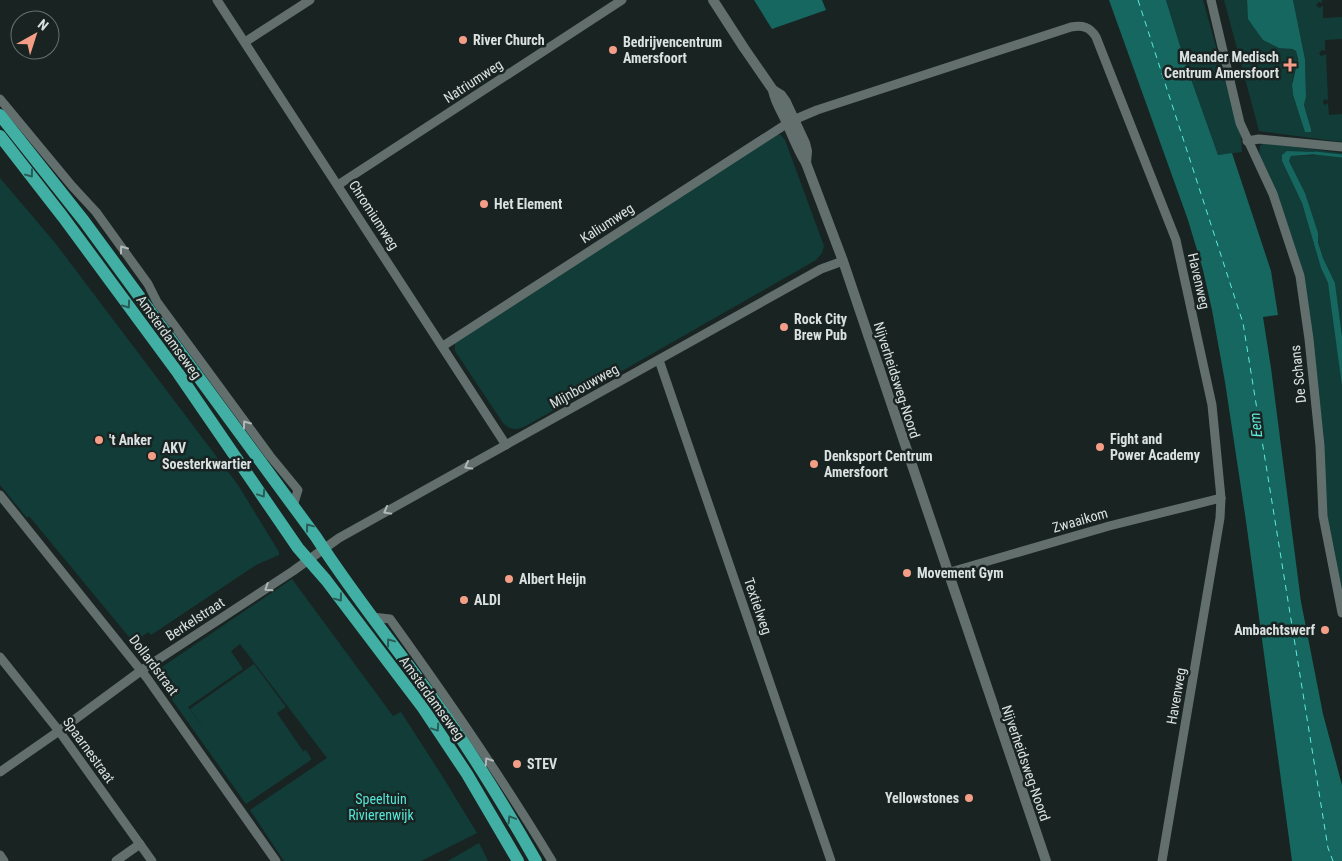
<svg xmlns="http://www.w3.org/2000/svg" width="1342" height="861" font-family="'Roboto Condensed',sans-serif">
  <rect width="100%" height="100%" fill="#192422"/>
  <g fill="#113c38">
    <polygon points="1166,0 1203,0 1241,137 1242,152 1218,155 1185,62"/>
    <path d="M1224,0h23v8l40,40 9,3c4,13 -4,22 -4,35 0,17 11,30 13,45l6,-2 -7,-24 2,-8 -1,-38 -12,-59h29v3l-3,-1 -3,3 3,3 4,-2v12l19,-1v22l-17,1v11l-3,-1 -3,3 2,3 5,-2 2,46 -4,-1 -1,4 2,2 3,-2 1,12 13,-1v28l-83,-11z"/>
    <path d="M775,134l6,1 4,5 39,106 -2,7 -6,7 -292,167c-9,3 -14,3 -21,-4l-48,-72v-8z"/>
    <polygon points="1264,143 1342,153 1342,336 1335,283 1323,258 1305,193 1289,161 1291,156 1317,155 1317,152 1288,151 1282,161 1302,203 1321,268 1328,283 1333,314 1342,386 1342,599 1325,513 1303,277 1259,157 1260,146"/>
    <polygon points="0,178 56,244 238,485 279,552 279,555 256,565 151,635 148,632 134,643 29,516 27,518 0,485"/>
    <polygon points="292,579 393,716 401,712 441,774 477,833 421,861 284,861 250,810 327,758 240,644 231,651 243,669 188,707 206,731 190,709 254,664 286,707 277,713 303,751 302,752 306,750 311,758 311,760 246,804 153,673"/>
    <polygon points="479,843 488,861 448,861"/>
  </g>
  <g fill="#15675f">
    <polygon points="754,0 822,0 826,10 772,29"/>
    <polygon points="1109,0 1166,0 1185,62 1218,155 1232,153 1271,271 1278,315 1263,317 1271,368 1301,602 1323,714 1342,785 1342,861 1292,861 1246,521 1225,382 1212,310 1203,270 1188,220"/>
    <polygon points="1247,0 1293,0 1305,59 1306,97 1304,105 1311,129 1311,132 1305,132 1293,95 1292,85 1298,59 1296,51 1292,49 1279,48 1263,40 1248,19"/>
    <polygon points="1287,151 1317,152 1319,154 1291,156 1289,161 1305,193 1318,233 1318,242 1323,258 1335,283 1342,336 1342,386 1328,283 1321,268 1302,203 1282,161 1282,155"/>
  </g>
  <g fill="none" stroke-linecap="round" stroke-linejoin="round">
    <polyline stroke="#15675f" stroke-width="3" points="1315,153 1342,156"/>
    <polyline stroke="#5cebdc" stroke-width="1" stroke-dasharray="6 5" stroke-linecap="butt" points="1138,0 1243,323 1328,848 1333,861"/>
    <g stroke="#626f6d" stroke-width="9">
      <polyline points="217,0 506,445"/>
      <polyline points="1211,0 1240,123 1273,194 1300,276 1309,339 1320,446 1323,516 1342,613"/>
      <polyline points="245,42 310,0"/>
      <polyline points="0,99 72,186 96,212 148,284 157,302 270,456 298,490 293,506"/>
      <polyline points="1247,141 1259,139 1342,147"/>
      <polyline points="338,185 622,0"/>
      <path d="M443,346l348,-225 26,-11 254,-83c12,-2 19,0 25,10l80,203 36,165 9,93 -1,20 -58,343"/>
      <polyline points="659,360 831,861"/>
      <polyline points="0,495 147,678 276,861"/>
      <polyline points="947,573 1109,526 1221,498"/>
      <path d="M372,617l18,2c57,79 112,159 162,242"/>
      <polyline points="0,657 59,731 152,861"/>
      <polyline points="0,772 59,731 142,670 293,571 339,538 821,269 843,261"/>
      <polyline points="0,855 4,861"/>
      <polyline points="116,861 140,844"/>
    </g>
    <g stroke="#626f6d" stroke-width="10">
      <polyline points="713,0 744,48 773,90 781,95 786,102 805,143 807,151 806,163"/>
      <path d="M773,90c2,12 9,22 14,33 6,14 11,27 19,40l37,98 203,600"/>
    </g>
    <g stroke="#41afa4" stroke-width="12">
      <path d="M0,115l84,106 232,316c36,56 77,107 116,160 38,52 72,108 104,164"/>
      <polyline points="0,136 63,217 178,373 298,548 326,580 423,708 467,774 518,861"/>
    </g>
  </g>
  <defs><path id="oneway-chevron" d="M-2-3.5L2.5 0L-2 3.5" fill="none" stroke-width="1.6" stroke-linecap="round" stroke-linejoin="round" transform="scale(1.25)"/></defs>
  <g stroke="#295c56">
    <use href="#oneway-chevron" transform="translate(30 174) rotate(53)"/>
    <use href="#oneway-chevron" transform="translate(127 305) rotate(54)"/>
    <use href="#oneway-chevron" transform="translate(262 494) rotate(56)"/>
    <use href="#oneway-chevron" transform="translate(309 527) rotate(-127)"/>
    <use href="#oneway-chevron" transform="translate(339 598) rotate(53)"/>
    <use href="#oneway-chevron" transform="translate(390 642) rotate(-127)"/>
    <use href="#oneway-chevron" transform="translate(436 728) rotate(56)"/>
    <use href="#oneway-chevron" transform="translate(511 819) rotate(-121)"/>
  </g>
  <g stroke="#b0b9b8">
    <use href="#oneway-chevron" transform="translate(123 249) rotate(-126)"/>
    <use href="#oneway-chevron" transform="translate(246 424) rotate(-126)"/>
    <use href="#oneway-chevron" transform="translate(468 466) rotate(151)"/>
    <use href="#oneway-chevron" transform="translate(387 511) rotate(151)"/>
    <use href="#oneway-chevron" transform="translate(268 588) rotate(147)"/>
    <use href="#oneway-chevron" transform="translate(488 761) rotate(-123)"/>
  </g>
  <g fill="#f49e87" stroke="#192422" stroke-width="2">
    <circle cx="463" cy="40" r="5"/>
    <circle cx="613" cy="50" r="5"/>
    <path d="M1287.5 57.5h5v5h5v5h-5v5h-5v-5h-5v-5h5z"/>
    <circle cx="484" cy="204" r="5"/>
    <circle cx="784" cy="327" r="5"/>
    <circle cx="99" cy="440" r="5"/>
    <circle cx="1100" cy="447" r="5"/>
    <circle cx="152" cy="456" r="5"/>
    <circle cx="814" cy="464" r="5"/>
    <circle cx="907" cy="573" r="5"/>
    <circle cx="509" cy="579" r="5"/>
    <circle cx="464" cy="600" r="5"/>
    <circle cx="1325" cy="630" r="5"/>
    <circle cx="517" cy="764" r="5"/>
    <circle cx="969" cy="798" r="5"/>
  </g>
  <g text-anchor="middle" dominant-baseline="central" stroke-width="5" stroke-linejoin="round" paint-order="stroke">
    <g font-size="14" font-weight="bold" fill="#dae1e0" stroke="#192422" text-anchor="start">
      <text x="473" y="40">River Church</text>
      <text x="623" y="42">Bedrijvencentrum<tspan x="623" dy="16">Amersfoort</tspan></text>
      <text x="1279" y="57" text-anchor="end">Meander Medisch<tspan x="1279" dy="16">Centrum Amersfoort</tspan></text>
      <text x="494" y="204">Het Element</text>
      <text x="794" y="319">Rock City<tspan x="794" dy="16">Brew Pub</tspan></text>
      <text x="1110" y="439">Fight and<tspan x="1110" dy="16">Power Academy</tspan></text>
      <text x="109" y="440">'t Anker</text>
      <text x="162" y="448">AKV<tspan x="162" dy="16">Soesterkwartier</tspan></text>
      <text x="824" y="456">Denksport Centrum<tspan x="824" dy="16">Amersfoort</tspan></text>
      <text x="917" y="573">Movement Gym</text>
      <text x="519" y="579">Albert Heijn</text>
      <text x="474" y="600">ALDI</text>
      <text x="1315" y="630" text-anchor="end">Ambachtswerf</text>
      <text x="527" y="764">STEV</text>
      <text x="959" y="798" text-anchor="end">Yellowstones</text>
    </g>
    <g font-size="14" fill="#dae1e0" stroke="#192422">
      <text transform="translate(473 81) rotate(-33)">Natriumweg</text>
      <text transform="translate(374 215) rotate(57)">Chromiumweg</text>
      <text transform="translate(607 223) rotate(-33)">Kaliumweg</text>
      <text transform="translate(1199 281) rotate(77)">Havenweg</text>
      <text transform="translate(169 337) rotate(54)">Amsterdamseweg</text>
      <text transform="translate(1298 374) rotate(-96)">De Schans</text>
      <text transform="translate(897 380) rotate(72)">Nijverheidsweg-Noord</text>
      <text transform="translate(584 386) rotate(-29)">Mijnbouwweg</text>
      <text transform="translate(1080 520) rotate(-16)">Zwaaikom</text>
      <text transform="translate(758 606) rotate(71)">Textielweg</text>
      <text transform="translate(195 619) rotate(-33)">Berkelstraat</text>
      <text transform="translate(154 665) rotate(53)">Dollardstraat</text>
      <text transform="translate(1176 696) rotate(-80)">Havenweg</text>
      <text transform="translate(432 698) rotate(54)">Amsterdamseweg</text>
      <text transform="translate(89 750) rotate(54)">Spaarnestraat</text>
      <text transform="translate(1026 763) rotate(71)">Nijverheidsweg-Noord</text>
    </g>
    <g font-size="14" fill="#56e6d8" stroke="#192422">
      <text x="381" y="799">Speeltuin<tspan x="381" dy="16">Rivierenwijk</tspan></text>
    </g>
    <g font-size="15" font-style="italic" fill="#5cebdc" stroke="#192422">
      <text transform="translate(1256 425) rotate(-96)">Eem</text>
    </g>
  </g>
  <g transform="translate(35 35) rotate(39)"><circle r="24" fill="#192422" stroke="#66706e"/>
  <path d="M0-4L9 19L0 12L-9 19Z" fill="#f49e87"/>
  <text y="-8" font-size="14" font-weight="bold" text-anchor="middle" fill="#dae1e0">N</text>
  </g>
</svg>
